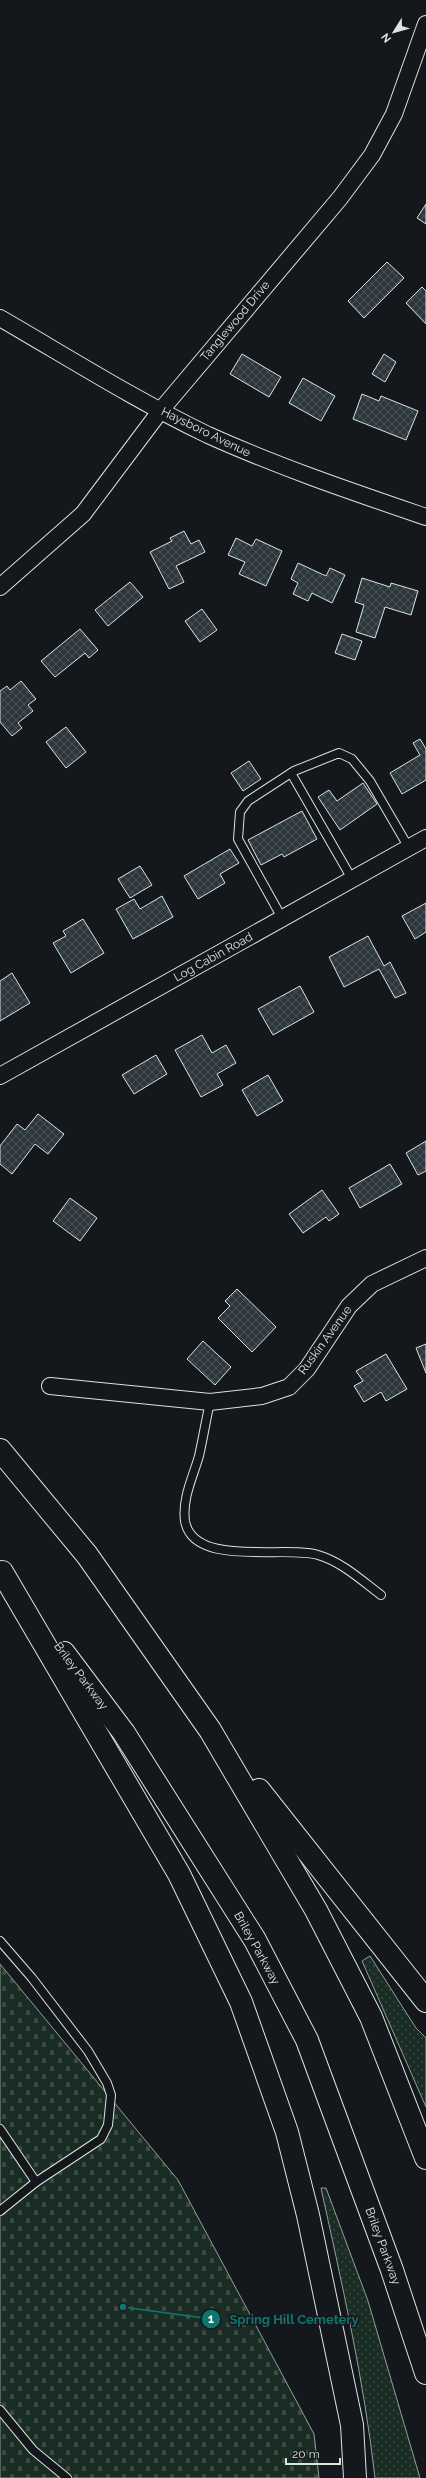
<svg xmlns="http://www.w3.org/2000/svg" width="426" height="2478" font-family="Raleway,sans-serif">
  <defs>
    <pattern id="grass-dots" width="8" height="8" patternUnits="userSpaceOnUse"><rect width="8" height="8" fill="#1a2d24"/><path d="M2 2h.1M6 6h.1" fill="none" stroke="#3b4b43" stroke-width="1.8" stroke-linecap="round"/></pattern>
    <pattern id="cemetery-stones" width="16" height="16" patternUnits="userSpaceOnUse"><rect width="16" height="16" fill="#1a2d24"/><path d="M2 7V4a2 2 0 0 1 4 0v3zM10 15v-3a2 2 0 0 1 4 0v3z" fill="#3b4b43"/></pattern>
    <pattern id="building-cross-hatch" width="8" height="8" patternUnits="userSpaceOnUse"><rect width="8" height="8" fill="#2c363c"/><path d="M0 0l8 8M0 8l8-8" fill="none" stroke="#4a5358"/></pattern>
  </defs>
  <rect width="100%" height="100%" fill="#14181c"/>
  <g fill="url(#grass-dots)" stroke="#939e99">
    <polygon points="370,1956 416,2028 426,2038 426,2107 362,1961"/>
    <path d="M321,2188h5l42,113 52,177h-45c-11,-98 -33,-194 -54,-290z"/>
  </g>
  <polygon fill="url(#cemetery-stones)" stroke="#939e99" points="0,1964 178,2180 314,2434 319,2478 0,2478"/>
  <g fill="url(#building-cross-hatch)" stroke="#d8e6dc">
    <polygon points="426,204 426,224 417,218"/>
    <polygon points="387,262 404,278 364,318 348,301"/>
    <polygon points="422,287 426,291 426,324 406,303"/>
    <polygon points="242,354 281,377 269,397 230,374"/>
    <polygon points="384,354 396,362 385,382 372,374"/>
    <polygon points="303,378 335,396 321,421 289,403"/>
    <polygon points="362,394 379,401 381,396 418,411 406,440 353,419"/>
    <polygon points="184,531 191,544 199,540 205,552 176,566 184,582 169,589 150,552 172,541 170,538"/>
    <polygon points="236,538 252,546 256,539 282,551 266,586 239,574 245,562 228,555"/>
    <polygon points="298,563 326,576 330,568 345,575 332,603 312,593 308,601 293,594 298,583 291,579"/>
    <polygon points="362,578 390,587 391,583 418,591 411,615 385,607 375,638 356,632 364,605 355,602"/>
    <polygon points="130,582 143,597 108,626 95,610"/>
    <polygon points="202,609 217,630 200,642 185,621"/>
    <polygon points="80,629 98,650 89,658 85,653 55,677 41,661"/>
    <polygon points="342,634 362,641 355,660 335,653"/>
    <polygon points="21,681 36,699 28,705 33,711 18,723 22,728 12,736 0,722 0,691 7,686 10,690"/>
    <polygon points="66,727 86,752 66,768 46,742"/>
    <polygon points="420,739 426,749 426,780 402,794 390,773 420,755 413,743"/>
    <polygon points="249,761 261,779 243,791 231,773"/>
    <polygon points="363,783 377,804 340,830 318,797 329,790 337,801"/>
    <polygon points="302,811 317,839 284,857 282,854 261,865 248,840"/>
    <polygon points="230,849 239,863 220,874 225,883 198,899 184,876"/>
    <polygon points="140,866 152,885 130,898 118,879"/>
    <polygon points="162,896 173,917 133,939 116,909 134,899 140,909"/>
    <polygon points="426,903 426,932 415,939 402,916"/>
    <polygon points="83,919 104,953 71,973 53,943 66,936 63,931"/>
    <polygon points="368,936 384,966 390,962 406,993 395,998 379,969 344,987 329,957"/>
    <polygon points="12,973 30,1003 0,1021 0,981"/>
    <polygon points="300,986 314,1012 273,1035 258,1009"/>
    <polygon points="202,1035 212,1053 226,1045 236,1063 217,1074 223,1085 201,1097 175,1050"/>
    <polygon points="156,1055 167,1074 134,1094 122,1075"/>
    <polygon points="268,1075 283,1101 257,1116 242,1090"/>
    <polygon points="38,1114 64,1134 48,1154 35,1144 12,1174 0,1164 0,1146 17,1124 25,1130"/>
    <polygon points="426,1141 426,1171 418,1175 406,1153"/>
    <polygon points="390,1164 402,1184 360,1208 349,1188"/>
    <polygon points="322,1190 339,1214 329,1221 326,1217 303,1233 289,1214"/>
    <polygon points="70,1198 97,1218 80,1241 53,1221"/>
    <polygon points="237,1289 276,1327 252,1352 218,1318 230,1306 225,1301"/>
    <polygon points="203,1341 231,1367 215,1385 187,1359"/>
    <polygon points="426,1344 426,1373 416,1348"/>
    <polygon points="386,1354 407,1389 386,1401 381,1392 364,1402 354,1386 363,1381 356,1371"/>
  </g>
  <g fill="none" stroke-linecap="round" stroke-linejoin="round">
    <g stroke="#d8e6dc" stroke-width="10">
      <g id="lane">
        <polyline points="291,773 352,879"/>
        <polyline points="282,918 238,839 240,812 248,801 294,771 339,753 352,759 370,781 409,848"/>
        <path d="M210,1402c-4,18 -7,36 -11,54 -6,21 -17,42 -14,65 8,47 101,24 133,34 24,7 43,25 63,40"/>
        <polyline points="0,1941 32,1978 88,2051 107,2083 111,2095 108,2125 101,2139 36,2182 0,2211"/>
        <polyline points="0,2129 36,2182"/>
        <polyline points="0,2410 33,2450 67,2478"/>
      </g>
    </g>
    <g stroke="#d8e6dc" stroke-width="18">
      <g id="street">
        <path d="M0,318c69,40 137,83 208,117 71,32 145,57 218,82"/>
        <polyline points="0,587 83,514 161,410 340,198 372,155 394,114 426,24"/>
        <polyline points="0,1076 426,838"/>
        <polyline points="50,1386 210,1402 262,1396 289,1387 307,1369 349,1306 372,1284 426,1258"/>
      </g>
    </g>
    <g stroke="#d8e6dc" stroke-width="24">
      <g id="highway">
        <polyline points="0,1450 87,1555 210,1730 316,1910 371,2017 426,2158"/>
        <polyline points="2,1572 179,1874 241,2002 287,2132 308,2215 352,2425 355,2478"/>
        <polyline points="64,1653 124,1733 255,1940 307,2040 392,2270 426,2373"/>
        <polyline points="259,1790 426,2001"/>
      </g>
    </g>
    <use href="#lane" stroke="#14181c" stroke-width="8"/>
    <use href="#street" stroke="#14181c" stroke-width="16"/>
    <use href="#highway" stroke="#14181c" stroke-width="22"/>
  </g>
  <g text-anchor="middle" dominant-baseline="central" stroke-width="3" stroke-linejoin="round" paint-order="stroke">
    <g font-size="12" fill="#d8e6dc" stroke="#14181c">
      <text transform="translate(235 321) rotate(-50)">Tanglewood Drive</text>
      <text transform="translate(206 432) rotate(26)">Haysboro Avenue</text>
      <text transform="translate(213 957) rotate(-29)">Log Cabin Road</text>
      <text transform="translate(325 1340) rotate(-54)">Ruskin Avenue</text>
      <text transform="translate(81 1676) rotate(53)">Briley Parkway</text>
      <text transform="translate(257 1948) rotate(61)">Briley Parkway</text>
      <text transform="translate(383 2246) rotate(70)">Briley Parkway</text>
    </g>
  </g>
  <path fill="none" stroke="#0f766e" stroke-width="1.5" d="M123 2307L211 2319"/>
  <g fill="#0f766e" stroke="#14181c" stroke-width="1.5">
    <circle cx="123" cy="2307" r="4"/>
    <circle cx="211" cy="2319" r="10"/>
  </g>
  <g font-size="12" text-anchor="middle" font-weight="bold" fill="#fff">
    <text x="211" y="2323">1</text>
  </g>
  <g font-size="13" text-anchor="middle" font-weight="bold" fill="#0f766e" stroke="#14181c" stroke-width="3" stroke-linejoin="round" paint-order="stroke">
    <text x="294" y="2324">Spring Hill Cemetery</text>
  </g>
  <g transform="translate(394 32) rotate(233)" stroke="#14181c" stroke-width="3" paint-order="stroke">
  <path d="M0-3L7 15L0 10L-7 15Z" fill="#d8e6dc"/>
  <text y="-6" font-size="11" font-weight="bold" text-anchor="middle" fill="#d8e6dc">N</text>
  </g>
  <path d="M286 2458v6h54v-6" fill="none" stroke="#d8e6dc" stroke-width="2"/>
  <text x="292" y="2458" font-size="12" fill="#d8e6dc" stroke="#14181c" stroke-width="3" paint-order="stroke">20 m</text>
</svg>
